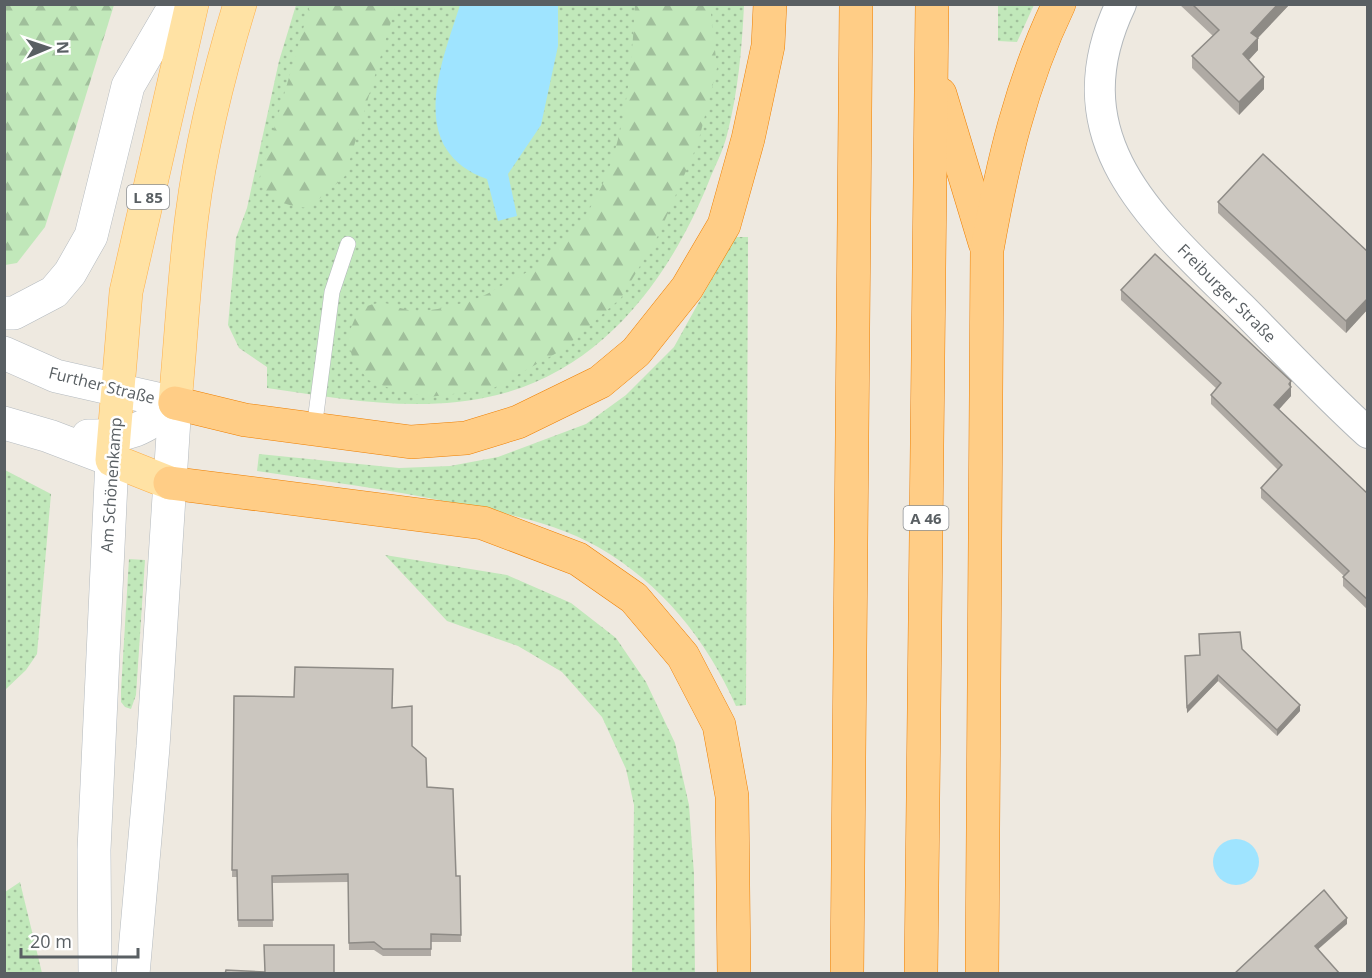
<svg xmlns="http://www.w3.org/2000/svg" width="1372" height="978" font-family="'Open Sans',sans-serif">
  <defs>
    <pattern id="grass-dots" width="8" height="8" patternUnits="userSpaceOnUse" patternTransform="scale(1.5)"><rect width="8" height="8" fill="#c1e8ba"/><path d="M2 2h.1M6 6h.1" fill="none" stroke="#a0bf9b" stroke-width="1.8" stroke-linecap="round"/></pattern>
    <pattern id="forest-firs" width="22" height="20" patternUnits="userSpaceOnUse" patternTransform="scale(1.5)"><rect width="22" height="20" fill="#c1e8ba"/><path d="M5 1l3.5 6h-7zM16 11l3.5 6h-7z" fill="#a0bf9b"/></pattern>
  </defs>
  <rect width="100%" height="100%" fill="#eee9e0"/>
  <g fill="url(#grass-dots)">
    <path d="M296,5h448c-2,43 -6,88 -17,130 -4,16 -12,31 -18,46 -39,97 -106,188 -212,214 -77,19 -154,4 -230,-7v-21l-28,-19 -11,-23 8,-87 11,-30 32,-147z"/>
    <polygon points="998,5 1034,5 1017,42 998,41"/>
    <path d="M735,237h13l-2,468 -10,1c-29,-66 -75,-123 -138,-159 -42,-24 -92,-34 -139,-43 -67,-14 -134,-23 -202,-33l2,-17 140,14 51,-2 48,-9 88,-33 40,-29 48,-48z"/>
    <polygon points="5,470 51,494 37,654 26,670 5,690"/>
    <polygon points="385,555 507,575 571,603 616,638 646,682 675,743 689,805 694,874 695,973 632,973 634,805 626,769 602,717 562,672 518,646 447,621"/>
    <polygon points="129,559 145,560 136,695 131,709 125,707 121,702 121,690"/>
    <polygon points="20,882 42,973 5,973 5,892"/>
  </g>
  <g fill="url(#forest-firs)">
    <polygon points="5,4 114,5 45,227 17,263 5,265"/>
    <path d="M310,5h86l-51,171 -36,32c-23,-2 -38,-6 -50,-27z"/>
    <path d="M635,5h75l7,63 -19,75 -39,91 -38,64 -59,52 -70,39 -63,8 -40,-9 -21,-8 -15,-20 -6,-23 12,-28c32,-13 28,-1 56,2 16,1 40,-6 55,-10 11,-3 22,-10 33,-16 114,-53 126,-168 132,-280z"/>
  </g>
  <g fill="#9fe4ff">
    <path d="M460,5h98v41l-17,79 -33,49 9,42 -19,5 -11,-42c-82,-30 -46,-114 -27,-174z"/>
    <circle cx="1236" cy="862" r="23"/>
  </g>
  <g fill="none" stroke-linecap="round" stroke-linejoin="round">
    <g stroke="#b3b8bc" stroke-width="16">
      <polyline id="lane" points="314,429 332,292 348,244"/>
    </g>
    <g stroke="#b3b8bc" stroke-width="32">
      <path id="street" d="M1121,4c-65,136 32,216 120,303 42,42 83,86 127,126"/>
    </g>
    <g stroke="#b4babf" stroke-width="34">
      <g id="secondary">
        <polyline points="4,313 14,313 54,292 70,273 91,236 128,86 176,4"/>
        <polyline points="4,353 56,376 175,403"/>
        <polyline points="4,423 49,436 112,460 94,850 95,974"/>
        <path d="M88,436c39,1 58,-6 87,-33"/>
        <polyline points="133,974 153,747 175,403"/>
      </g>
    </g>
    <g stroke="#feaf48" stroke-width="34">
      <g id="primary">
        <path d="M175,403c6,-63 9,-126 17,-188 9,-71 27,-142 48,-211"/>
        <polyline points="170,483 112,460 126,292 192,4"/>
      </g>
    </g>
    <g stroke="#ee7f00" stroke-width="34">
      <g id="highway">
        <polyline points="940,94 985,243"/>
        <polyline points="175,403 245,420 411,442 466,438 518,422 600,382 636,352 687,288 724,225 748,139 768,46 770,4"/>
        <polyline points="170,483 483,523 578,559 634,598 683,656 719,725 732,796 734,974"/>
        <polyline points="847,974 856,4"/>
        <polyline points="921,974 932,4"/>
        <path d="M982,974l5,-724c15,-85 34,-167 72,-246"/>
      </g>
    </g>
    <use href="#lane" stroke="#fff" stroke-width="15"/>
    <use href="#street" stroke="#fff" stroke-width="30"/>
    <use href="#secondary" stroke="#fff" stroke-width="33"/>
    <use href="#primary" stroke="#ffe2a4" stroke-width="33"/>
    <use href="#highway" stroke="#ffcd86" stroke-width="33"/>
  </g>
  <g fill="#afaaa4">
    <polygon points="1179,4 1290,4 1258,38 1258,50 1249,60 1264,89 1239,115 1192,68 1192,56 1213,36"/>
    <polygon points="1218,202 1368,252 1368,309 1346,333 1218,213"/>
    <polygon points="1121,290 1291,381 1291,396 1278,410 1368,494 1368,610 1343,586 1343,577 1344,576 1261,498 1261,488 1278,470 1211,404 1211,395 1217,389 1121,300"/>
    <polygon points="1242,649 1300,711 1277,736 1218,681 1187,713 1185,656 1200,655"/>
    <polygon points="234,696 392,708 412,746 427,787 456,876 460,876 461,942 431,942 431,956 383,956 374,950 349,950 348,882 272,883 273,927 238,927 237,877 232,877"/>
  </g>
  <g fill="#8e8b86">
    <polygon points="1278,4 1290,4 1251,45 1251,33"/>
    <polygon points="1258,38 1258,50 1243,66 1243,54"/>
    <polygon points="1264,77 1264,89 1239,115 1239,102"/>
    <polygon points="1368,298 1368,309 1346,333 1346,321"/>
    <polygon points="1291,381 1291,396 1274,415 1274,405"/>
    <polygon points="1218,675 1218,681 1187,713 1187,707"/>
    <polygon points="1300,705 1300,711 1277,736 1277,730"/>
    <polygon points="1347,918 1347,924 1315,952 1315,946"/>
  </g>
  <g fill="#cbc6bf" stroke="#8e8b86" stroke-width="1.5">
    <polygon points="1192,4 1278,4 1251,33 1258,38 1243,54 1264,77 1239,102 1192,56 1219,30"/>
    <polygon points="1263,154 1368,252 1368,298 1346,321 1218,202"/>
    <polygon points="1155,254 1291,381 1289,384 1291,387 1274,405 1368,494 1368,600 1343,577 1349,571 1261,488 1282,465 1211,395 1221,383 1121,290"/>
    <polygon points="1240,632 1242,649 1300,705 1277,730 1218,675 1187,707 1185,656 1200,655 1199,634"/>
    <polygon points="295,667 393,669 392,708 412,706 412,746 426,758 427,787 453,789 456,876 460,876 461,935 431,934 431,949 383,949 374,942 349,943 348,874 272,876 273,920 238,920 237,870 232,870 234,696 294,697"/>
    <polygon points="1324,890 1347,918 1315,946 1340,974 1234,974"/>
    <polygon points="264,945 334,945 334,974 225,974 226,970 265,972"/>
  </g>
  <g text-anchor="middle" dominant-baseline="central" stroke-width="5" stroke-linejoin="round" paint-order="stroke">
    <g fill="#fff" stroke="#8b8f92" stroke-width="1.5">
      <rect x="127" y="185" width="42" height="24" rx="4.5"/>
      <rect x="903.5" y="506" width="45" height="24" rx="4.5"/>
    </g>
    <g font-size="15" font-weight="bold" fill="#595f63">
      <text x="148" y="197">L 85</text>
      <text x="926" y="518">A 46</text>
    </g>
    <g font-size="16" fill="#595f63" stroke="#fff">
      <text transform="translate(1227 293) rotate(45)">Freiburger Straße</text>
      <text transform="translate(102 385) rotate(14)">Further Straße</text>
      <text transform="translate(111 485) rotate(-86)">Am Schönenkamp</text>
    </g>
  </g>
  <rect width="1372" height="978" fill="none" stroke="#595f63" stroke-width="12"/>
  <g transform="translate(48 48) rotate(88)" stroke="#ffffff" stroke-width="4.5" paint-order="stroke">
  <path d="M0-4.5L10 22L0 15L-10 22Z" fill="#595f63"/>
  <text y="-9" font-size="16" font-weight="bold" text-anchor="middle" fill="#595f63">N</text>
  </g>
  <path d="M21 948v9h117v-9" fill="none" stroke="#595f63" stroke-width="3"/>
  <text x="30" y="948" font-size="18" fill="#595f63" stroke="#ffffff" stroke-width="4.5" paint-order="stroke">20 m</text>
</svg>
